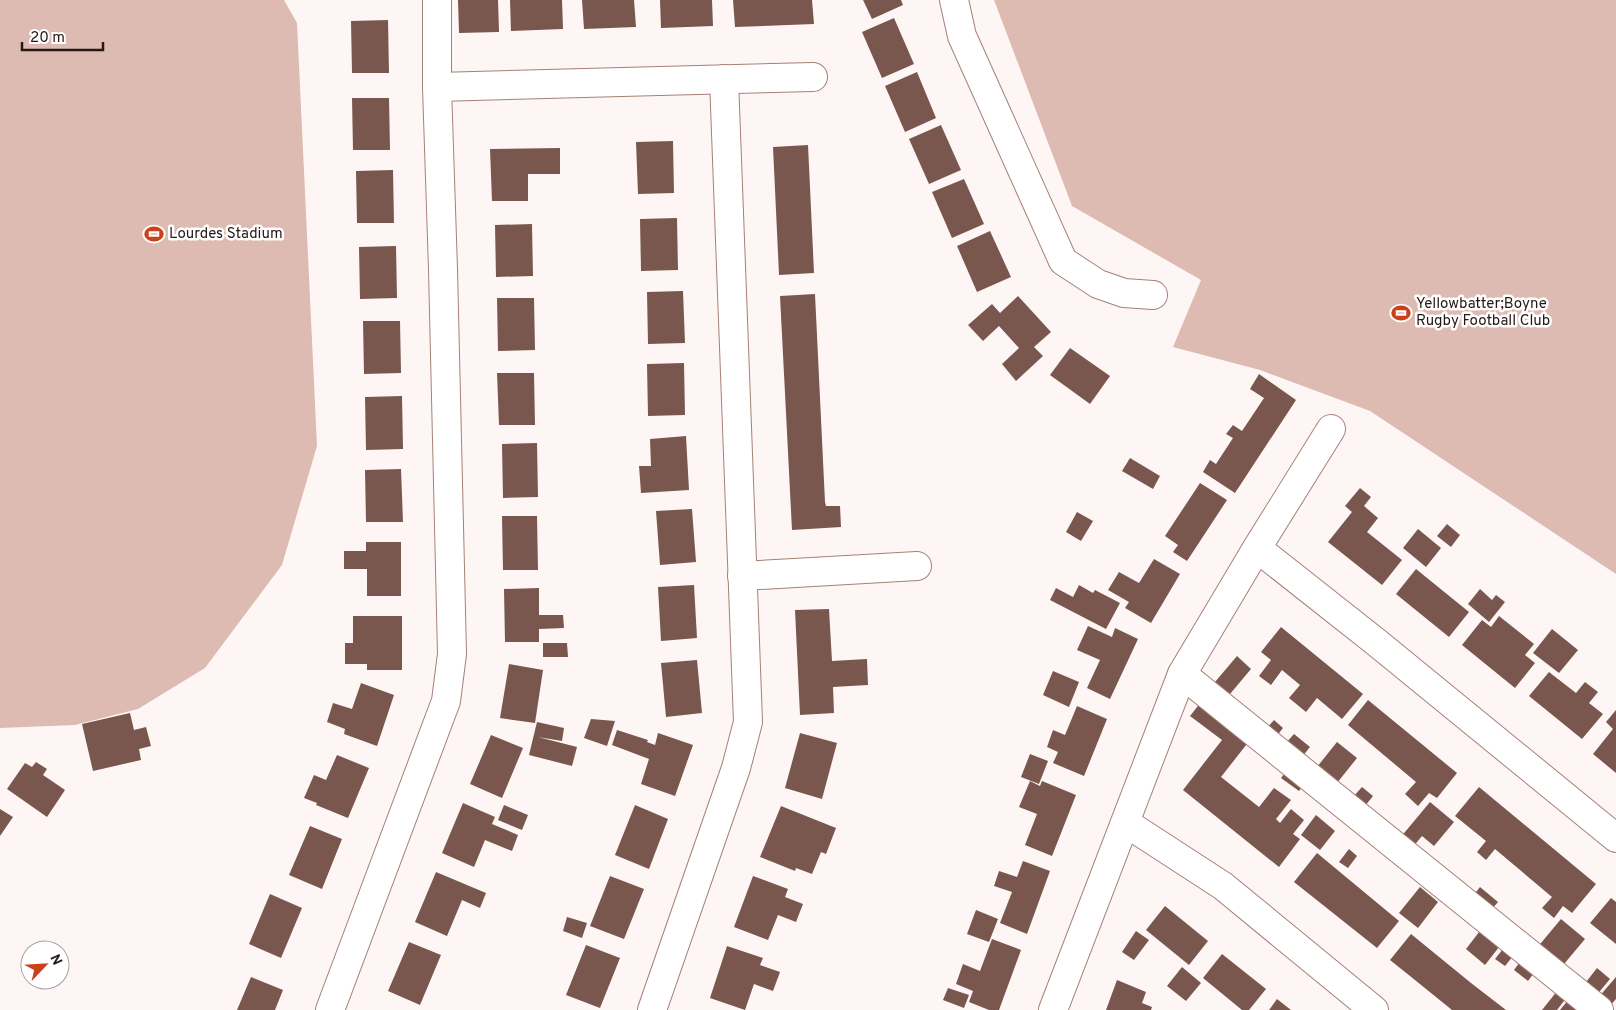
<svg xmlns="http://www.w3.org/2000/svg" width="1616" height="1010" font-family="Overpass,sans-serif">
  <rect width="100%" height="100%" fill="#fef6f4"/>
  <g fill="#debbb2">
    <polygon points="0,0 284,0 297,23 317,446 282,565 205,668 138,709 75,725 0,728"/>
    <polygon points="994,0 1616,0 1616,574 1370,411 1260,370 1173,347 1201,280 1072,206"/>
  </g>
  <g fill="#79574e">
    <polygon points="458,0 498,0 499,32 459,33"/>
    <polygon points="510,0 562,0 563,29 511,31"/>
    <polygon points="582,0 634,0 636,27 584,29"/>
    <polygon points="660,0 712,0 713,26 661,28"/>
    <polygon points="733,0 812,0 814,24 735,27"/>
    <polygon points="863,0 901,0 903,5 872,19"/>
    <polygon points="894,18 914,64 882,78 862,32"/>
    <polygon points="388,20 389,73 352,73 351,21"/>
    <polygon points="917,72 936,118 905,132 885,86"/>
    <polygon points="352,98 389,98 390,150 353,150"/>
    <polygon points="941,125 961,170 929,184 909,139"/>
    <polygon points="673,141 674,193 638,194 636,142"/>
    <polygon points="808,145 814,273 779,275 773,147"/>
    <polygon points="560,148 560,174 528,174 528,201 492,201 490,149"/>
    <polygon points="393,170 394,223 357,223 356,171"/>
    <polygon points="964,179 984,224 952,238 932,192"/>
    <polygon points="677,218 678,270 641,271 640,219"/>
    <polygon points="532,224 533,276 496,277 495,225"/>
    <polygon points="990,231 1011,277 977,292 957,246"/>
    <polygon points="396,246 397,298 360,299 359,247"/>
    <polygon points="683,291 685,343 648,344 647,292"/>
    <polygon points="815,294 825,502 826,506 840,506 841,527 792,530 780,296"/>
    <polygon points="1018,296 1051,332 1034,347 1043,356 1016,381 1002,364 1019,348 999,326 983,341 968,325 992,304 1000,313"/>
    <polygon points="497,298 534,298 535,350 498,351"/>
    <polygon points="363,321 400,321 401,373 364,374"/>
    <polygon points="1070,348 1110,376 1090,404 1050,375"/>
    <polygon points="684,363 685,415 648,416 647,364"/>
    <polygon points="497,373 534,373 535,425 499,425"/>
    <polygon points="1259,374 1296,400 1235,493 1203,472 1210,460 1216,464 1233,438 1226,434 1233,425 1242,431 1264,398 1250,389"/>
    <polygon points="402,396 403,449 366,450 365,397"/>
    <polygon points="686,436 689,490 641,493 639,466 651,466 650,439"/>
    <polygon points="537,443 538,497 503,498 502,444"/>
    <polygon points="1130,458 1160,476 1153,489 1122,471"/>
    <polygon points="401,469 403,522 366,522 365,470"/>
    <polygon points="1200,483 1227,500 1187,561 1173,552 1178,545 1165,536"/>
    <polygon points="1360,488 1371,497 1364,506 1378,518 1367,532 1402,560 1382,585 1328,542 1352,512 1345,506"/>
    <polygon points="692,509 696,562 660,565 656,511"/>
    <polygon points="1077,512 1093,521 1081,541 1066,532"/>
    <polygon points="502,516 537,516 538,570 503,570"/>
    <polygon points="1447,524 1460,535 1451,547 1437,536"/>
    <polygon points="1418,529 1441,548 1426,567 1403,548"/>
    <polygon points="366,542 401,542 401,596 367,596 367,569 344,569 344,551 366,551"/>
    <polygon points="1154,559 1180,574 1151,623 1125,608 1129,602 1108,590 1119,572 1139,583"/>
    <polygon points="1416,569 1469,612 1449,637 1396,594"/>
    <polygon points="694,585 697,638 661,641 658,587"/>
    <polygon points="1079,585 1093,593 1095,590 1120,603 1106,629 1050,600 1056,588 1073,597"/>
    <polygon points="539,588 539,615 563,615 564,628 539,629 539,642 505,642 504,589"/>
    <polygon points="1480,589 1492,600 1496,595 1505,602 1489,622 1468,604"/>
    <polygon points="829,609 832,661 867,659 868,685 833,687 834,713 800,715 795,610"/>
    <polygon points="353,616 402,616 402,670 367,670 367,664 345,664 345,643 353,643"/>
    <polygon points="1499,616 1534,644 1525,655 1535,663 1515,688 1462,645 1482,620 1491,627"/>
    <polygon points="1088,626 1112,637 1115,628 1138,639 1110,699 1087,688 1100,660 1077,650"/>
    <polygon points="1281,627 1363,694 1342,719 1317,698 1306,712 1289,698 1300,685 1282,670 1271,685 1259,676 1271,660 1261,652"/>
    <polygon points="1552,629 1578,650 1559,673 1533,653"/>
    <polygon points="543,643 567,643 568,657 543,657"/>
    <polygon points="1237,656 1251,669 1230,694 1215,682"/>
    <polygon points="697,660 702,713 666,717 661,663"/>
    <polygon points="509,664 543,670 535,723 500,718"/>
    <polygon points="1053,671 1079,682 1069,707 1043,695"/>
    <polygon points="1549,672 1576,693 1585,682 1598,692 1589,703 1603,714 1582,739 1529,696"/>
    <polygon points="361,683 394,695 377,746 344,734 345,729 327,722 333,703 352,709"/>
    <polygon points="1368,700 1457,773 1437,798 1429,793 1418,806 1405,794 1416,782 1348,725"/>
    <polygon points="1201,702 1250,740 1221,777 1259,807 1274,788 1291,800 1276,819 1280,823 1291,809 1304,820 1293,834 1300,839 1279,867 1183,790 1222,740 1190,716"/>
    <polygon points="1077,706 1107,719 1084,776 1053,763 1058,752 1047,747 1053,730 1065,735"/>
    <polygon points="1616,710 1616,773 1593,754 1613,729 1606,722"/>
    <polygon points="130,713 134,730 146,727 151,746 139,749 141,760 93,771 82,724"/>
    <polygon points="591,719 615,721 607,746 584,738"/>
    <polygon points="1274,720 1283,728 1276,737 1267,728"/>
    <polygon points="537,722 564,728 562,741 538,737 577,747 572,766 529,755"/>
    <polygon points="617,730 648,740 647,742 655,745 658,733 693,745 675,796 641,784 649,759 612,745"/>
    <polygon points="800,733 837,743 822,799 785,788"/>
    <polygon points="1294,734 1310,747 1302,757 1286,743"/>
    <polygon points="491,735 523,748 502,798 470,784"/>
    <polygon points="1337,742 1357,758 1337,783 1317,767"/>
    <polygon points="1030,754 1048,761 1039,784 1021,777"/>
    <polygon points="337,755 369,768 348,818 316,805 317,803 304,798 314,775 326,780"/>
    <polygon points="36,762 47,769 43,775 65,790 47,817 7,789 25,763 32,767"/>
    <polygon points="1290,766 1307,780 1299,791 1281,778"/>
    <polygon points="1030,781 1040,786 1042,781 1076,795 1052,856 1025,845 1037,814 1019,807"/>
    <polygon points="1362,787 1373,796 1365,806 1353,797"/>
    <polygon points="1479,787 1596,884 1572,913 1563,906 1554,918 1542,908 1552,897 1495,849 1486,860 1477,852 1486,841 1455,816"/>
    <polygon points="1430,802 1454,822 1434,846 1422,836 1412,848 1400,838"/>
    <polygon points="463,803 495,817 492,824 518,835 512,851 485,840 474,867 442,853"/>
    <polygon points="504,805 528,815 522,830 498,820"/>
    <polygon points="635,805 668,819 649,869 615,855"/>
    <polygon points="781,806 836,828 826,854 821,852 812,874 796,868 795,871 760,857"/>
    <polygon points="0,809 13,817 0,836"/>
    <polygon points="1316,815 1335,831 1320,850 1301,835"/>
    <polygon points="310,826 342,839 322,889 289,875"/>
    <polygon points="1349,849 1357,856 1348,868 1339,862"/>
    <polygon points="1317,853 1399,921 1377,948 1294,882"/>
    <polygon points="1023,861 1050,871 1027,934 1000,923 1012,892 994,886 999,871 1017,877"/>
    <polygon points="436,872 486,893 480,908 462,900 447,936 415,922"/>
    <polygon points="610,876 644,889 624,939 590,926"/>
    <polygon points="753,876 788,889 785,897 803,904 796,922 778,915 768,940 734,927"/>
    <polygon points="1420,887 1438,902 1418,928 1399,913"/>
    <polygon points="1480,887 1498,902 1492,909 1472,897"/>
    <polygon points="270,894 302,908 281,958 249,944"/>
    <polygon points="1611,898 1616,902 1616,944 1590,923"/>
    <polygon points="1165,906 1208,941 1189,965 1146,930"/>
    <polygon points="976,910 998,919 989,942 967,934"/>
    <polygon points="567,917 587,923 582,938 563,931"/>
    <polygon points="1561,919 1585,939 1559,970 1536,949"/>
    <polygon points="1483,927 1503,942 1485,965 1466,949"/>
    <polygon points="1136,931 1149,940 1134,960 1122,952"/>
    <polygon points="1411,934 1471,983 1506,1010 1452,1010 1410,976 1390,960"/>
    <polygon points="992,939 1021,950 999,1010 989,1010 969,1002 973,991 956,984 963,964 980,971"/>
    <polygon points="409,942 441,955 420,1005 388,991"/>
    <polygon points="586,945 620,958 600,1008 566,995"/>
    <polygon points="727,946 763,958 760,965 780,972 773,991 754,984 745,1010 710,998"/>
    <polygon points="1503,949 1513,956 1505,966 1495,959"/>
    <polygon points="1222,954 1266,989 1249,1010 1242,1010 1203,978"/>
    <polygon points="1522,959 1536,970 1528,981 1514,970"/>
    <polygon points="1182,967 1201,983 1186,1001 1167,986"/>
    <polygon points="1597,968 1610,979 1595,997 1583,986"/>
    <polygon points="251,977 283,990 275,1010 237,1010"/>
    <polygon points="1616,977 1616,999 1608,1008 1597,999"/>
    <polygon points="1117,980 1146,992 1142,1003 1152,1007 1151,1010 1106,1010"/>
    <polygon points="948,988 969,995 964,1008 943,1000"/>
    <polygon points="1558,990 1567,997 1557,1010 1542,1010"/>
    <polygon points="1277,999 1291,1010 1269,1010"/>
    <polygon points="1569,999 1579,1010 1560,1010"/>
  </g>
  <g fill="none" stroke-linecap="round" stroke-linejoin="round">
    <g stroke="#a58077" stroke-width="30">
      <g id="minor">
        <polyline points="954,0 962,36 1063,261 1098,284 1124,293 1153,295"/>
        <polyline points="437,87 813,77"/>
        <polyline points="1257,548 1376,642 1616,838"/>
        <polyline points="742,576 917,566"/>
        <polyline points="1182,674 1599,1010"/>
        <polyline points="1126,823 1223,886 1374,1010"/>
        <polyline points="330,1010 446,701 452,654 443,269 437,87 437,0"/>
        <polyline points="652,1010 736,768 748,722 724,79"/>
        <polyline points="1053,1010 1182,674 1257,548 1331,429"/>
      </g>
    </g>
    <use href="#minor" stroke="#fff" stroke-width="28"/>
  </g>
  <defs>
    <g id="stadium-bare" transform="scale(1.5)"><path d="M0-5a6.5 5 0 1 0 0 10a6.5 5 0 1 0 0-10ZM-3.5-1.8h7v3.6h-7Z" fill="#c9401b" stroke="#fff" stroke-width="2.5" paint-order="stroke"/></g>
  </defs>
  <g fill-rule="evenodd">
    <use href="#stadium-bare" x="154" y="234"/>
    <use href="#stadium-bare" x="1401" y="313"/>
  </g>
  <g text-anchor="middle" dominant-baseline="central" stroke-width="5" stroke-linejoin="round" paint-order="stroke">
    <g font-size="15" fill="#261915" stroke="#fff" text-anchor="start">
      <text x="169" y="234">Lourdes Stadium</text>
      <text x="1416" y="304">Yellowbatter;Boyne<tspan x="1416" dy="17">Rugby Football Club</tspan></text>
    </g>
  </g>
  <g transform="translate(45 965) rotate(65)"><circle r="24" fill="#ffffff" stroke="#a8a3a1"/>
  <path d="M0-4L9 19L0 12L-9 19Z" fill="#c9401b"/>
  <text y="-8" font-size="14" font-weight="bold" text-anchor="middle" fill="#261915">N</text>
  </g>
  <path d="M22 42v8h81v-8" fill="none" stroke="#261915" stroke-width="2.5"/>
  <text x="30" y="42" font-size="15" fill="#261915" stroke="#ffffff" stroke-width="4" paint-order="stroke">20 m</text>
</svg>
